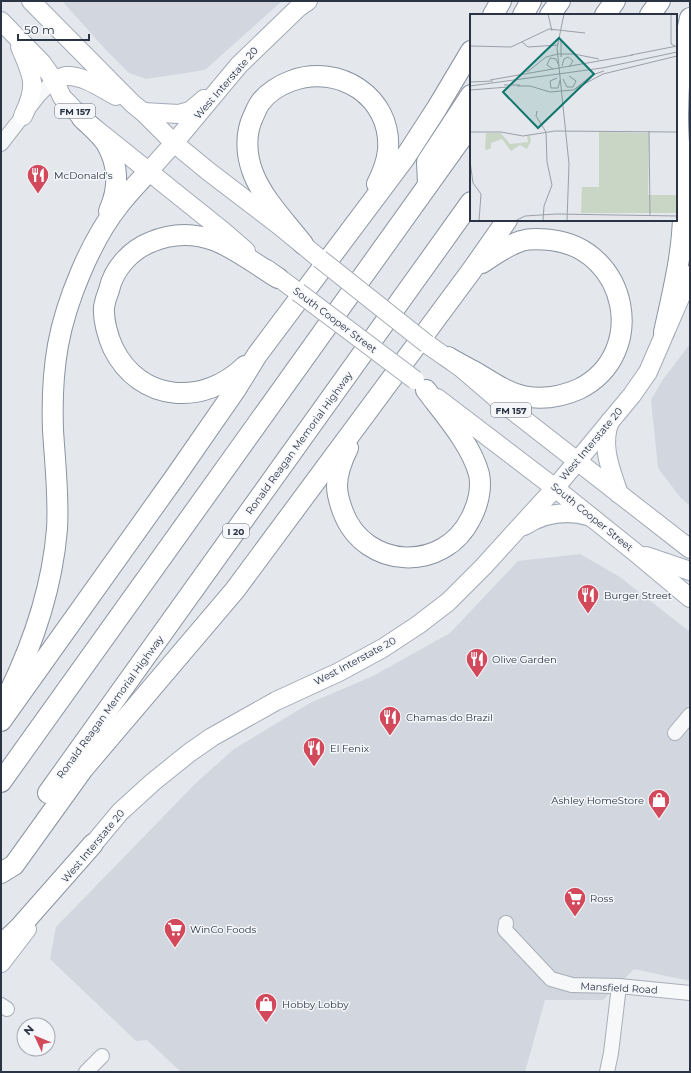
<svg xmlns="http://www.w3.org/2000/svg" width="691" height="1073" font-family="Montserrat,sans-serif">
  <rect width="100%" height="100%" fill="#e4e7ec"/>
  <g fill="#d2d6de">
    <polygon points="62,1 282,1 205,70 146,79 129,73 107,51"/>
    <polygon points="690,344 690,506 680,497 658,468 651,400 662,381"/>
    <polygon points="580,554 620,577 690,632 690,981 634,969 603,1000 545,1000 525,1072 181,1072 147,1040 136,1041 50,959 56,927 196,783 234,749 310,703 373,676 450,633 518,561"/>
  </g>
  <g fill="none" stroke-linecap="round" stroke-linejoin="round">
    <g stroke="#a9aeb7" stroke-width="16">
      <g id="minor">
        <polyline points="1,144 39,95 54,80"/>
        <polyline points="675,733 690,715"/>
        <polyline points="506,923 505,930 551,979 572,985 619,986 690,993"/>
        <polyline points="1,1005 7,1009"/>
        <polyline points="86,1072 102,1056"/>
        <polyline points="607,1072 611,1053 619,986"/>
      </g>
    </g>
    <g stroke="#a3abb8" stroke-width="20">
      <g id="major">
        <polyline points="31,1 133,104 143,112 174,143 208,171 280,226 320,259"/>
        <polyline points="1,21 42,63 54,80 62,97 82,118 223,231 246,251"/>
        <path d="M20,47c13,30 18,38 3,69"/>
        <path d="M54,80c3,-1 8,-3 12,-4 17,-1 35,12 50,20"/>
        <polyline points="143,112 179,114 190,111 204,99"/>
        <polyline points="149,171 174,143 239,65 298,8 308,1"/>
        <polyline points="267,269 298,292"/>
        <polyline points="427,344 460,367 495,397 690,549"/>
        <polyline points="437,398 555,488 636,553 690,598"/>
        <path d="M610,421c-10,25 1,49 9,73"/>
        <path d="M524,526c20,-13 44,-16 67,-9"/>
        <polyline points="646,556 690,571"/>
        <polyline points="85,854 120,812 153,782 189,753 212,737 276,701 339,672 383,648 418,625 448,602 484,566 555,488 632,395 648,372 690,275"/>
        <polyline points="1,963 27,929"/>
      </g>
    </g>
    <g stroke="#8b94a3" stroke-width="22">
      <g id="highway">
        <polyline points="493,15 501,1"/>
        <polyline points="523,15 531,1"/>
        <polyline points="550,15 560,1"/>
        <polyline points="605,15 615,1"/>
        <polyline points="650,15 660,1"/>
        <path d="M82,118c8,8 18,16 24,25 13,22 13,46 3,68"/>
        <polyline points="428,184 427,162 471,95"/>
        <path d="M303,244c-17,-22 -40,-45 -50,-71 -7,-18 -8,-39 0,-56 2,-4 4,-10 7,-14 7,-10 20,-18 31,-22 48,-18 101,16 97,69 -1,11 -6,24 -11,34"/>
        <path d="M664,332c9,-41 20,-84 19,-126 -1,-30 -5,-61 -5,-91 0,-32 4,-66 12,-97"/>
        <path d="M448,357c10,6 20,11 29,16 15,9 29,19 46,23 19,4 38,1 56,-7 70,-35 49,-140 -28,-149 -10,-1 -20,-2 -30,1 -15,5 -27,14 -39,22"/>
        <path d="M245,366c-41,40 -105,37 -132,-18 -5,-11 -10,-28 -9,-41 1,-6 3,-12 5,-17 5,-22 22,-40 42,-48 21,-9 44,-9 65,-1 22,9 42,25 62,37"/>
        <path d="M348,448c-6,12 -11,24 -11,38 0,9 3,18 6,26 22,58 101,61 128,6 7,-13 11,-30 8,-44 -8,-30 -35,-60 -53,-84"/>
        <path d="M6,699c27,-54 46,-109 51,-170 2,-33 -2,-66 -4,-99 -1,-28 0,-57 5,-85 8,-44 33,-105 61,-140 9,-12 20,-23 30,-34"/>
        <polyline points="1,721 175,477 236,389 257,355 404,159 437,108 471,51"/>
        <polyline points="1,782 471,125"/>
        <polyline points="48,793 471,202"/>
        <polyline points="1,873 14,865 83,769 235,590 472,270 507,220"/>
        <polyline points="1,945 19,928 93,844"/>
      </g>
    </g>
    <use href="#minor" stroke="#f7f8fa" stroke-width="14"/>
    <use href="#major" stroke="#fff" stroke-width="18"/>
    <use href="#highway" stroke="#fff" stroke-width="20"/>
    <g stroke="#a3abb8" stroke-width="20" stroke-linecap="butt">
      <g id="major-bridge">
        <polyline points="320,259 427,344"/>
        <polyline points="298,292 415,380"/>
      </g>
    </g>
    <use href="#major-bridge" stroke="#fff" stroke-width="18"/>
  </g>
  <defs>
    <g id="restaurant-pin" transform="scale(1.15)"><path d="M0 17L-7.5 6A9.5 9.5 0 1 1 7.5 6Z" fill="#d1495b" stroke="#f4f6f9"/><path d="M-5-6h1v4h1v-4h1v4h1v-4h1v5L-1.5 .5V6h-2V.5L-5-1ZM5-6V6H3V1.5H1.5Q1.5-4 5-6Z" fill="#fff"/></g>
    <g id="shop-pin" transform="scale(1.15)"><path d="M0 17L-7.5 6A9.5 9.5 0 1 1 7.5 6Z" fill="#d1495b" stroke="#f4f6f9"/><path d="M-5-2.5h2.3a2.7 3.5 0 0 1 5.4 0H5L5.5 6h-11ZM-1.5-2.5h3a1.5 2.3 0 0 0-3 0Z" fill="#fff"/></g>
    <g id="supermarket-pin" transform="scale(1.15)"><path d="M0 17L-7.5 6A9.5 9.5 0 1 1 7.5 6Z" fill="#d1495b" stroke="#f4f6f9"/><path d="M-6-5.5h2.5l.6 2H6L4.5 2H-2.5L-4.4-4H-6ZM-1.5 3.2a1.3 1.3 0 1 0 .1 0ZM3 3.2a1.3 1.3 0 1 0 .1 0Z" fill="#fff"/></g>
  </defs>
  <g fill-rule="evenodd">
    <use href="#restaurant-pin" x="38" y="175"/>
    <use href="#restaurant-pin" x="588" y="595"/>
    <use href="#restaurant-pin" x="477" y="659"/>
    <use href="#restaurant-pin" x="390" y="717"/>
    <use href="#restaurant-pin" x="314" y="748"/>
    <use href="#shop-pin" x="659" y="800"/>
    <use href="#supermarket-pin" x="575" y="898"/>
    <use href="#supermarket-pin" x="175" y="929"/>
    <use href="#shop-pin" x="266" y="1004"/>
  </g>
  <g text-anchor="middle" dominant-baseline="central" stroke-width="3" stroke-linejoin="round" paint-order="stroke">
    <g fill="#f4f6f9" stroke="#676e7b" stroke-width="1">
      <rect x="55" y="104" width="40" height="14" rx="3"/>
      <rect x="491" y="403" width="40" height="14" rx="3"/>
      <rect x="223" y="524" width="26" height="14" rx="3"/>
    </g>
    <g font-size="9" font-weight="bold" fill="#2b3445">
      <text x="75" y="111">FM 157</text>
      <text x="511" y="410">FM 157</text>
      <text x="236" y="531">I 20</text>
    </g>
    <g font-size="10" fill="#2b3445" stroke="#f4f6f9">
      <text transform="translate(226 83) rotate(-49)">West Interstate 20</text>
      <text transform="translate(335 320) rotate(37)">South Cooper Street</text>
      <text transform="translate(299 443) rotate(-54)">Ronald Reagan Memorial Highway</text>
      <text transform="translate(591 444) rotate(-50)">West Interstate 20</text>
      <text transform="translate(592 517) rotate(39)">South Cooper Street</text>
      <text transform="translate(355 661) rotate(-28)">West Interstate 20</text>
      <text transform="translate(110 707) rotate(-54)">Ronald Reagan Memorial Highway</text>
      <text transform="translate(93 846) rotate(-50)">West Interstate 20</text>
      <text transform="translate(619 988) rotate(3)">Mansfield Road</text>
    </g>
    <g font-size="10" fill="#2b3445" stroke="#f4f6f9" text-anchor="start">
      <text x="54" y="175">McDonald's</text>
      <text x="604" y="595">Burger Street</text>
      <text x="492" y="659">Olive Garden</text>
      <text x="406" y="717">Chamas do Brazil</text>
      <text x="330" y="748">El Fenix</text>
      <text x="644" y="800" text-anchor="end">Ashley HomeStore</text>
      <text x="590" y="898">Ross</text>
      <text x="190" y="929">WinCo Foods</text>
      <text x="282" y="1004">Hobby Lobby</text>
    </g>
  </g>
  <g transform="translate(470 14)">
    <rect width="207" height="207" fill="#e4e7ec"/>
    <path d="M129,118l50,1 -1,62h29v18h-96l1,-26h17zM16,119h15l9,11 18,-2 -1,-6 3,-1 1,6 -4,8 -7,-4 -9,6 -9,-12 -11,4v5l-4,2 -2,-1z" fill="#c9d6c5"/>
    <path fill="none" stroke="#9a9fa9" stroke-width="1" d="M78,0l4,17M94,0l-7,34 12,116 -2,57M201,0v30l4,2M91,26v17M52,28l6,5 30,-2M0,32l41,1 38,-18 36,4M88,40h16l25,5M161,41l46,-9M92,52l2,-7 4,-2 5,4 -4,6M83,55l-6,-4 3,-7 6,1 3,7M57,58l19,-15 12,-3M87,64l-7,3 1,7h7l2,-8M93,65l4,8h6l3,-6 -7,-5M20,66l143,-25M0,68l23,-1M34,71h16M0,72l132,-18 75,-16M47,72h13l20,6 23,-2 30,-16 74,-18M105,75l17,-14 12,-4M0,76l38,-3M67,97l-1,5 10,16 1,30 5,23 -8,21 -1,15M179,117l1,84M0,118h31l22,4 32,-5 122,1M0,147l3,22 8,11 -2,27M45,207l10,-5 31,-2 121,2"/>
    <path fill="#0f766e" fill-opacity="0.15" stroke="#0f766e" stroke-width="2" d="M89,24l35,36 -56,54 -35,-36z"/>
    <rect width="207" height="207" fill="none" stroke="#2b3445" stroke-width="2"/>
  </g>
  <rect width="691" height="1073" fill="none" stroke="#2b3445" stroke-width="4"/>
  <g transform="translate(36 1037) rotate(314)"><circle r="19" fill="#f4f6f9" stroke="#a4a8b1"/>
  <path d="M0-3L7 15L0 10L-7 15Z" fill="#d1495b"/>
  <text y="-6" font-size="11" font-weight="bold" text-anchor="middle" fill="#2b3445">N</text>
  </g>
  <path d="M18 34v6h71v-6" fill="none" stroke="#2b3445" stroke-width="2"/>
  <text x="24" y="34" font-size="12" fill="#2b3445" stroke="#f4f6f9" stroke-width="3" paint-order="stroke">50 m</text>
</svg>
